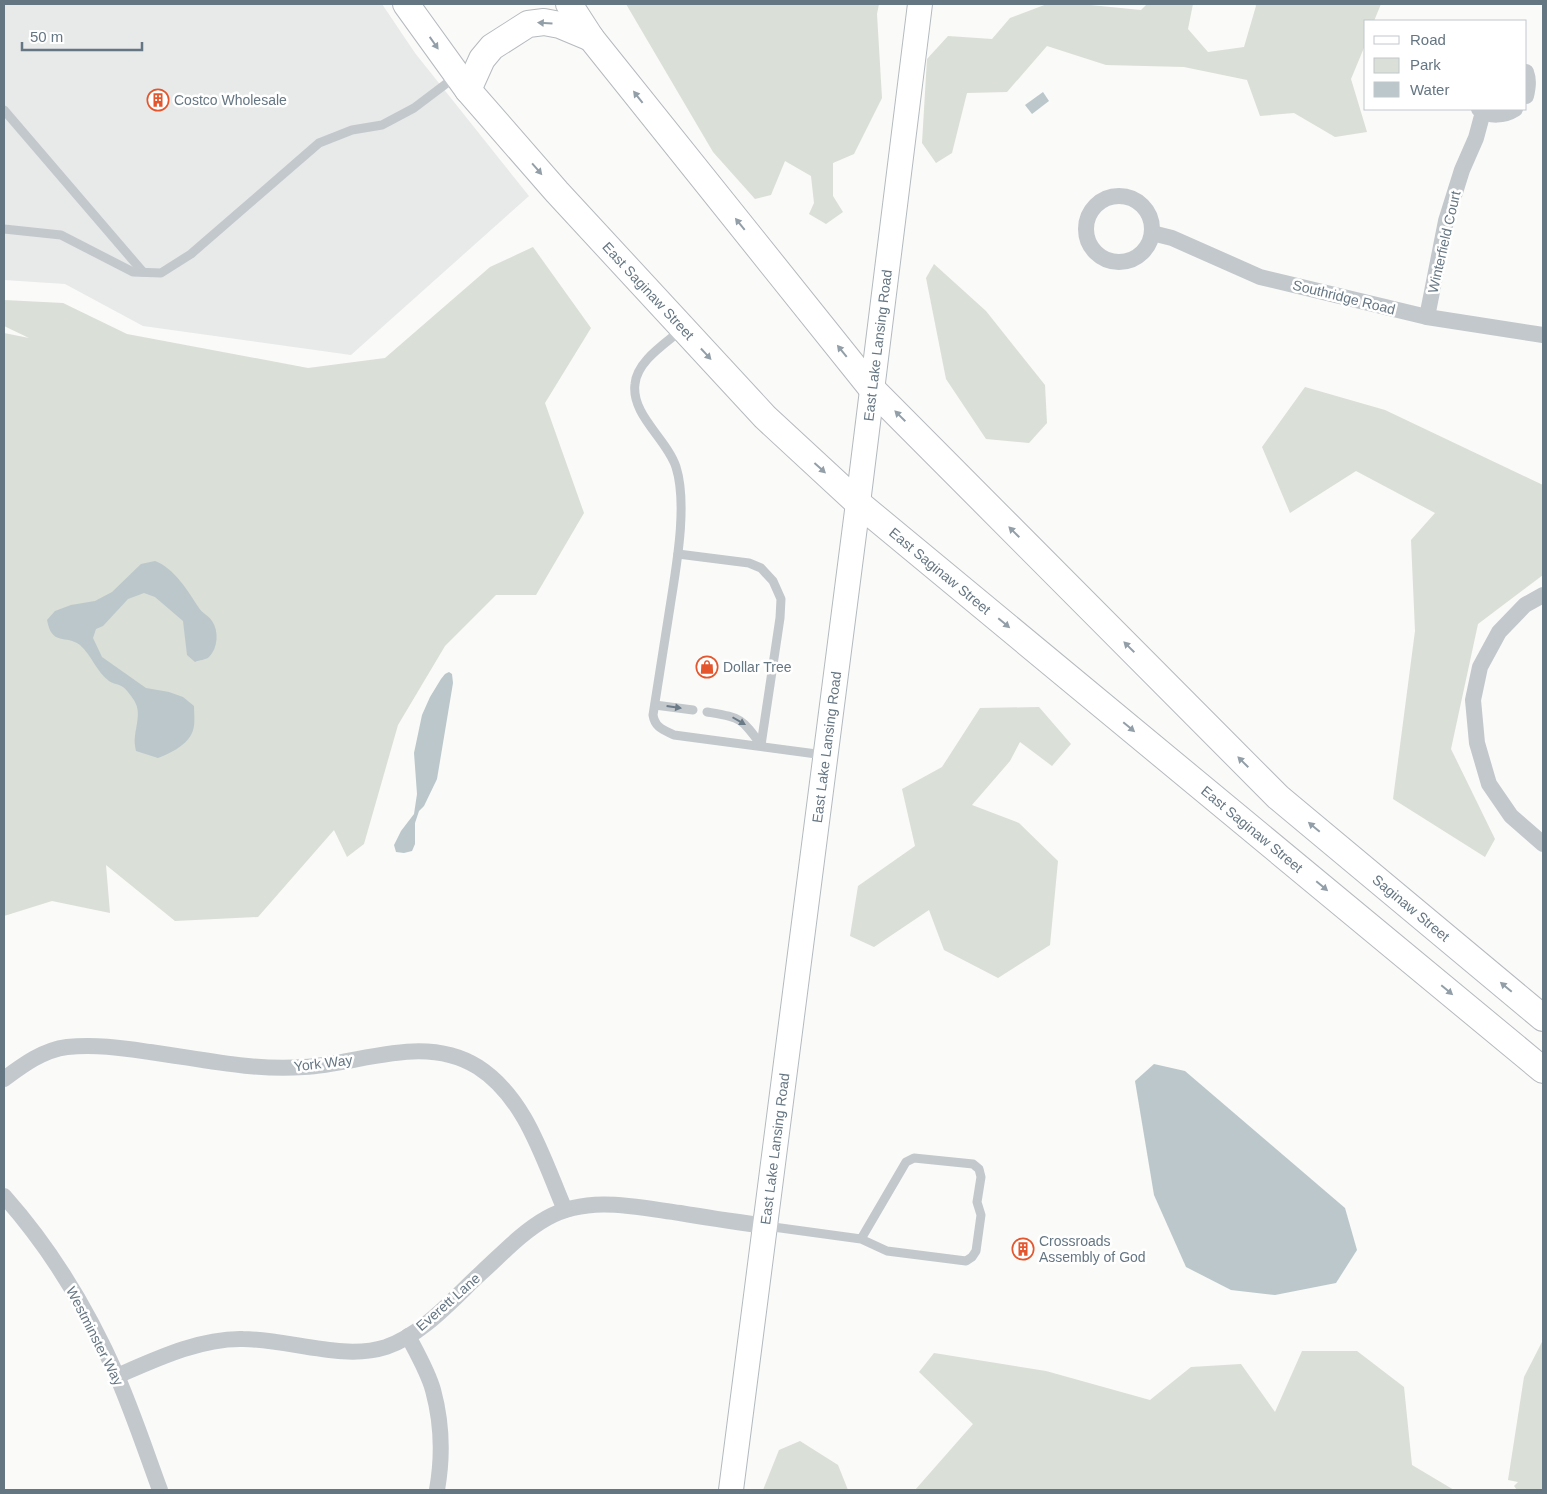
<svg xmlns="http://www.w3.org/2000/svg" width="1547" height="1494" font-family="Arial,sans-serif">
  <rect width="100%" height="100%" fill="#fafaf8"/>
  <polygon fill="#e8e9e9" points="4,4 382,4 415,53 529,196 351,355 143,326 65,284 4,280"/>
  <g fill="#dadfd7">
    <polygon points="626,4 879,4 877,14 882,98 854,154 833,163 833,196 843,212 826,224 809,214 814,203 811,176 785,161 771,195 755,199 713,152"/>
    <polygon points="1047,4 1080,4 1141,10 1147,4 1193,4 1188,29 1208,52 1244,47 1256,6 1255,4 1381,4 1374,21 1366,21 1366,43 1351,79 1367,132 1335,137 1294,113 1260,116 1247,80 1184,67 1106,65 1047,46 1007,92 967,93 952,153 936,163 922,143 927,59 948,36 992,39 1010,18"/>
    <polygon points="533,247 591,328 545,403 584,513 536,595 496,595 445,646 398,725 364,844 347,857 334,830 258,917 175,921 106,865 110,913 52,901 4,916 4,333 29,338 4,326 4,300 63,303 127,334 308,368 385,358 490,267"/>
    <polygon points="934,264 986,311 1045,385 1047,423 1029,443 986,439 946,379 926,278"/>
    <polygon points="1305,387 1385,410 1543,485 1543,575 1478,624 1451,749 1495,839 1485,857 1393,799 1415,631 1411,540 1435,513 1356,471 1290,513 1262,447"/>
    <polygon points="1039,707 1071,744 1052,766 1020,742 1010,761 972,805 1019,823 1058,861 1050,945 998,978 944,950 929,910 874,947 850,936 858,886 915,846 902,789 942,767 980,708"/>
    <polygon points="1543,1340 1543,1490 1517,1490 1514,1486 1518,1482 1508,1480 1524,1377"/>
    <polygon points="1302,1351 1357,1351 1404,1387 1412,1465 1454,1490 915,1490 973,1424 919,1372 934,1353 1046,1371 1150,1400 1191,1367 1241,1364 1275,1412"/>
    <polygon points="800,1441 838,1465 848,1490 763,1490 779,1450"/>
  </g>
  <g fill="#bbc7cb">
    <polygon points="1043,92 1049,101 1032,114 1025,105"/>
    <path d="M155,561c19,7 33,30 44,47 3,5 10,8 13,13 7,10 6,27 -3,36 -3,3 -10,3 -14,5l-8,-7 -4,-34 -28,-24 -11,-4 -16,6 -25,27 -7,3 -3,9 9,19 44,31 23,4 14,5 11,9c0,9 2,21 -3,29 -6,11 -22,19 -33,23l-22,-7c-1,-5 -2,-10 -1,-15 1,-10 6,-24 0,-34 -2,-4 -8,-12 -12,-15 -4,-3 -10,-3 -14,-6 -13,-10 -17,-25 -29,-36 -14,-11 -28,2 -33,-25l8,-9 16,-6 24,-4 17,-9 29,-28z"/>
    <polygon points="449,672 452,674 453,683 437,779 424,806 419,811 415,823 415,844 412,851 404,853 396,852 394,845 401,831 414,814 417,794 414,753 422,715 430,697 441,679 445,674"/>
    <polygon points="1154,1064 1185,1071 1345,1208 1357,1250 1336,1283 1275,1295 1231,1290 1186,1267 1154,1195 1135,1081"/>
  </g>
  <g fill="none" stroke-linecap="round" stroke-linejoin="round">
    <g stroke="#b3babf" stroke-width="26">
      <g id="secondary">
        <path id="s1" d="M731,1490l127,-987 62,-499"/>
      </g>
    </g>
    <g stroke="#b5babe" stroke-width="28">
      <g id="primary">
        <path id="s2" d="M406,4l62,86 89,102 208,225 93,86 685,567"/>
        <path id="s3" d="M569,4l22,34 281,351 406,408 265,221"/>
        <polyline points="468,90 482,59 492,47 528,24 544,22 560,25 591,38"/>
      </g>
    </g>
    <g stroke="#c3c8cc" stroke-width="9">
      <polyline points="4,110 143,272"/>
      <polyline points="4,229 61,235 133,272 161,273 191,254 319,143 352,130 382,125 414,108 455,77"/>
      <path d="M681,330c-16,14 -44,31 -46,54 -4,31 32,55 41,83 12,38 0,101 -6,140 -6,36 -11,72 -17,108 2,13 11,15 21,20l150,20"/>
      <polyline points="678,554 749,563 761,568 773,581 781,599 780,618 761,745"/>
      <polyline points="655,705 693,710"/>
      <path d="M707,712c34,6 34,5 54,33"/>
      <polyline points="766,1226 861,1239 887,1251 966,1261 972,1257 976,1251 981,1215 977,1202 981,1177 979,1169 973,1164 914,1158 906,1162 861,1239"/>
    </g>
    <g stroke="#c3c8cc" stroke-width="16">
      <path d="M1526,72c3,8 2,15 0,24"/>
      <path d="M1479,109c11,8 25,7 36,0"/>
      <circle cx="1119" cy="229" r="33"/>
      <polyline points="1152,233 1172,238 1260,277 1427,317 1543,335"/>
      <polyline points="1427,317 1446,221 1462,170 1476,138 1483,112"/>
      <polyline points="1543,595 1525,605 1499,632 1480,667 1473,700 1477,743 1489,784 1511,816 1543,844"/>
      <path d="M4,1079c19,-14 39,-29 63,-32 29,-3 55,1 83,5 51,7 103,19 154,15 57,-3 120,-34 174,0 48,31 65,92 87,143"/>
      <path d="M4,1196c48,54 84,114 113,180 16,37 29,76 43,114"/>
      <path d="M408,1336c9,17 20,36 25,54 9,33 10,66 4,100"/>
      <path d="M117,1376c39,-17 83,-38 126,-37 45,0 100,22 143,8 37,-13 66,-47 95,-74 21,-19 41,-41 66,-55 41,-23 89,-11 133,-5 29,5 57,9 86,13"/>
    </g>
    <use href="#secondary" stroke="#fff" stroke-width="24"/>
    <use href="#primary" stroke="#fff" stroke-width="26"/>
  </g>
  <defs><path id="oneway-solid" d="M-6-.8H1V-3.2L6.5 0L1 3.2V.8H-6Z" transform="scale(1.25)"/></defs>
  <g fill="#939fa8">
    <use href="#oneway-solid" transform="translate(545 23) rotate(-176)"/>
    <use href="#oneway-solid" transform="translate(434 43) rotate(55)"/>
    <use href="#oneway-solid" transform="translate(638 97) rotate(-128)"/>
    <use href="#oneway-solid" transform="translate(537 169) rotate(49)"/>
    <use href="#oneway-solid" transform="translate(740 224) rotate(-129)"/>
    <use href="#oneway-solid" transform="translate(842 351) rotate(-129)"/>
    <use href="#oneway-solid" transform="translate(706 354) rotate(47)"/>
    <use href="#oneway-solid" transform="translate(900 416) rotate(-135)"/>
    <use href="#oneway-solid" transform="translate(820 468) rotate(42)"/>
    <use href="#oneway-solid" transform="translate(1014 532) rotate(-135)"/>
    <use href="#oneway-solid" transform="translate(1004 623) rotate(40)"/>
    <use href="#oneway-solid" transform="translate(1129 647) rotate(-135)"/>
    <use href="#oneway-solid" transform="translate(1129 727) rotate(40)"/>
    <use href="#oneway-solid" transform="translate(1243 762) rotate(-135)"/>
    <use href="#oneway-solid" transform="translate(1314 827) rotate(-140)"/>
    <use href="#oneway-solid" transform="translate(1322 886) rotate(40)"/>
    <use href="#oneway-solid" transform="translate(1506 987) rotate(-140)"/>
    <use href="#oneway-solid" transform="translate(1447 990) rotate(40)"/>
  </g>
  <g fill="#6a7a87">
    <use href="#oneway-solid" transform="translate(674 707) rotate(8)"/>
    <use href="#oneway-solid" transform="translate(739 721) rotate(30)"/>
  </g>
  <defs>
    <g id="building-ring" transform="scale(1.125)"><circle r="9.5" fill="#fff" stroke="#e4572e" stroke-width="1.5"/><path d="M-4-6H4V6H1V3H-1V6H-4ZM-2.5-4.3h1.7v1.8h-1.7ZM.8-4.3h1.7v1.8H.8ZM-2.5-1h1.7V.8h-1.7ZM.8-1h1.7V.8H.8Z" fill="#e4572e"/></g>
    <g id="shop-ring" transform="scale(1.125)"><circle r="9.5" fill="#fff" stroke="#e4572e" stroke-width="1.5"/><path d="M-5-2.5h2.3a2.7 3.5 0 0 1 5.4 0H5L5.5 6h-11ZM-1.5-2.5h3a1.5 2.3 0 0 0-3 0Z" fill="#e4572e"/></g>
  </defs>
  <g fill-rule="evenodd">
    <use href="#building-ring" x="158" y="100"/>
    <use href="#shop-ring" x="707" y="667"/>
    <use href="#building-ring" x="1023" y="1249"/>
  </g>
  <g text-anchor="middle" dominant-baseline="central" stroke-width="5" stroke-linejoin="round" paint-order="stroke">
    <g font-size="14" fill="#657683" stroke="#fff" text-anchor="start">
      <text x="174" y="100">Costco Wholesale</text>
      <text x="723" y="667">Dollar Tree</text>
      <text x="1039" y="1241">Crossroads<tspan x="1039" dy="16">Assembly of God</tspan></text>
    </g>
    <g font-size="14" fill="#657683" stroke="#fff">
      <text transform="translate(1444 242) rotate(-77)">Winterfield Court</text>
      <text stroke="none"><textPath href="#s2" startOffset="376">East Saginaw Street</textPath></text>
      <text transform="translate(1344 297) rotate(14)">Southridge Road</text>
      <text stroke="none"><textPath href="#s1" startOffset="1154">East Lake Lansing Road</textPath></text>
      <text stroke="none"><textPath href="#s2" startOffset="781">East Saginaw Street</textPath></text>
      <text stroke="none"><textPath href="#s1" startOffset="749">East Lake Lansing Road</textPath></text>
      <text stroke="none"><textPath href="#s2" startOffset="1186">East Saginaw Street</textPath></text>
      <text stroke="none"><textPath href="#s3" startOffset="1239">Saginaw Street</textPath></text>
      <text transform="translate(323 1063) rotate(-7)">York Way</text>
      <text stroke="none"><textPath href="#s1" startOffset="344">East Lake Lansing Road</textPath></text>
      <text transform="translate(448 1302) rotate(-41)">Everett Lane</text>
      <text transform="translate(95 1336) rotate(63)">Westminster Way</text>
    </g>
  </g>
  <rect width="1547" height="1494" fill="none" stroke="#657683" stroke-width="10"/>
  <rect x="1364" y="20" width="162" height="90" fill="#ffffff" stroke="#c1c8cd"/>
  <rect x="1374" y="36" width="25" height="8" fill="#ffffff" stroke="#c1c8cd"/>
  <text x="1410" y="45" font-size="15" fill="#657683">Road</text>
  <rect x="1374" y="58" width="25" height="15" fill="#dadfd7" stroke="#c1c8cd"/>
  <text x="1410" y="70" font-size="15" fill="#657683">Park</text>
  <rect x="1374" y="82" width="25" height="15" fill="#bbc7cb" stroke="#c1c8cd"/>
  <text x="1410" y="95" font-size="15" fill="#657683">Water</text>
  <path d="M22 42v8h120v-8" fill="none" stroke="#657683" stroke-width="2.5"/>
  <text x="30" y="42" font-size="15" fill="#657683" stroke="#ffffff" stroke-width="4" paint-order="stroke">50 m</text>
</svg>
